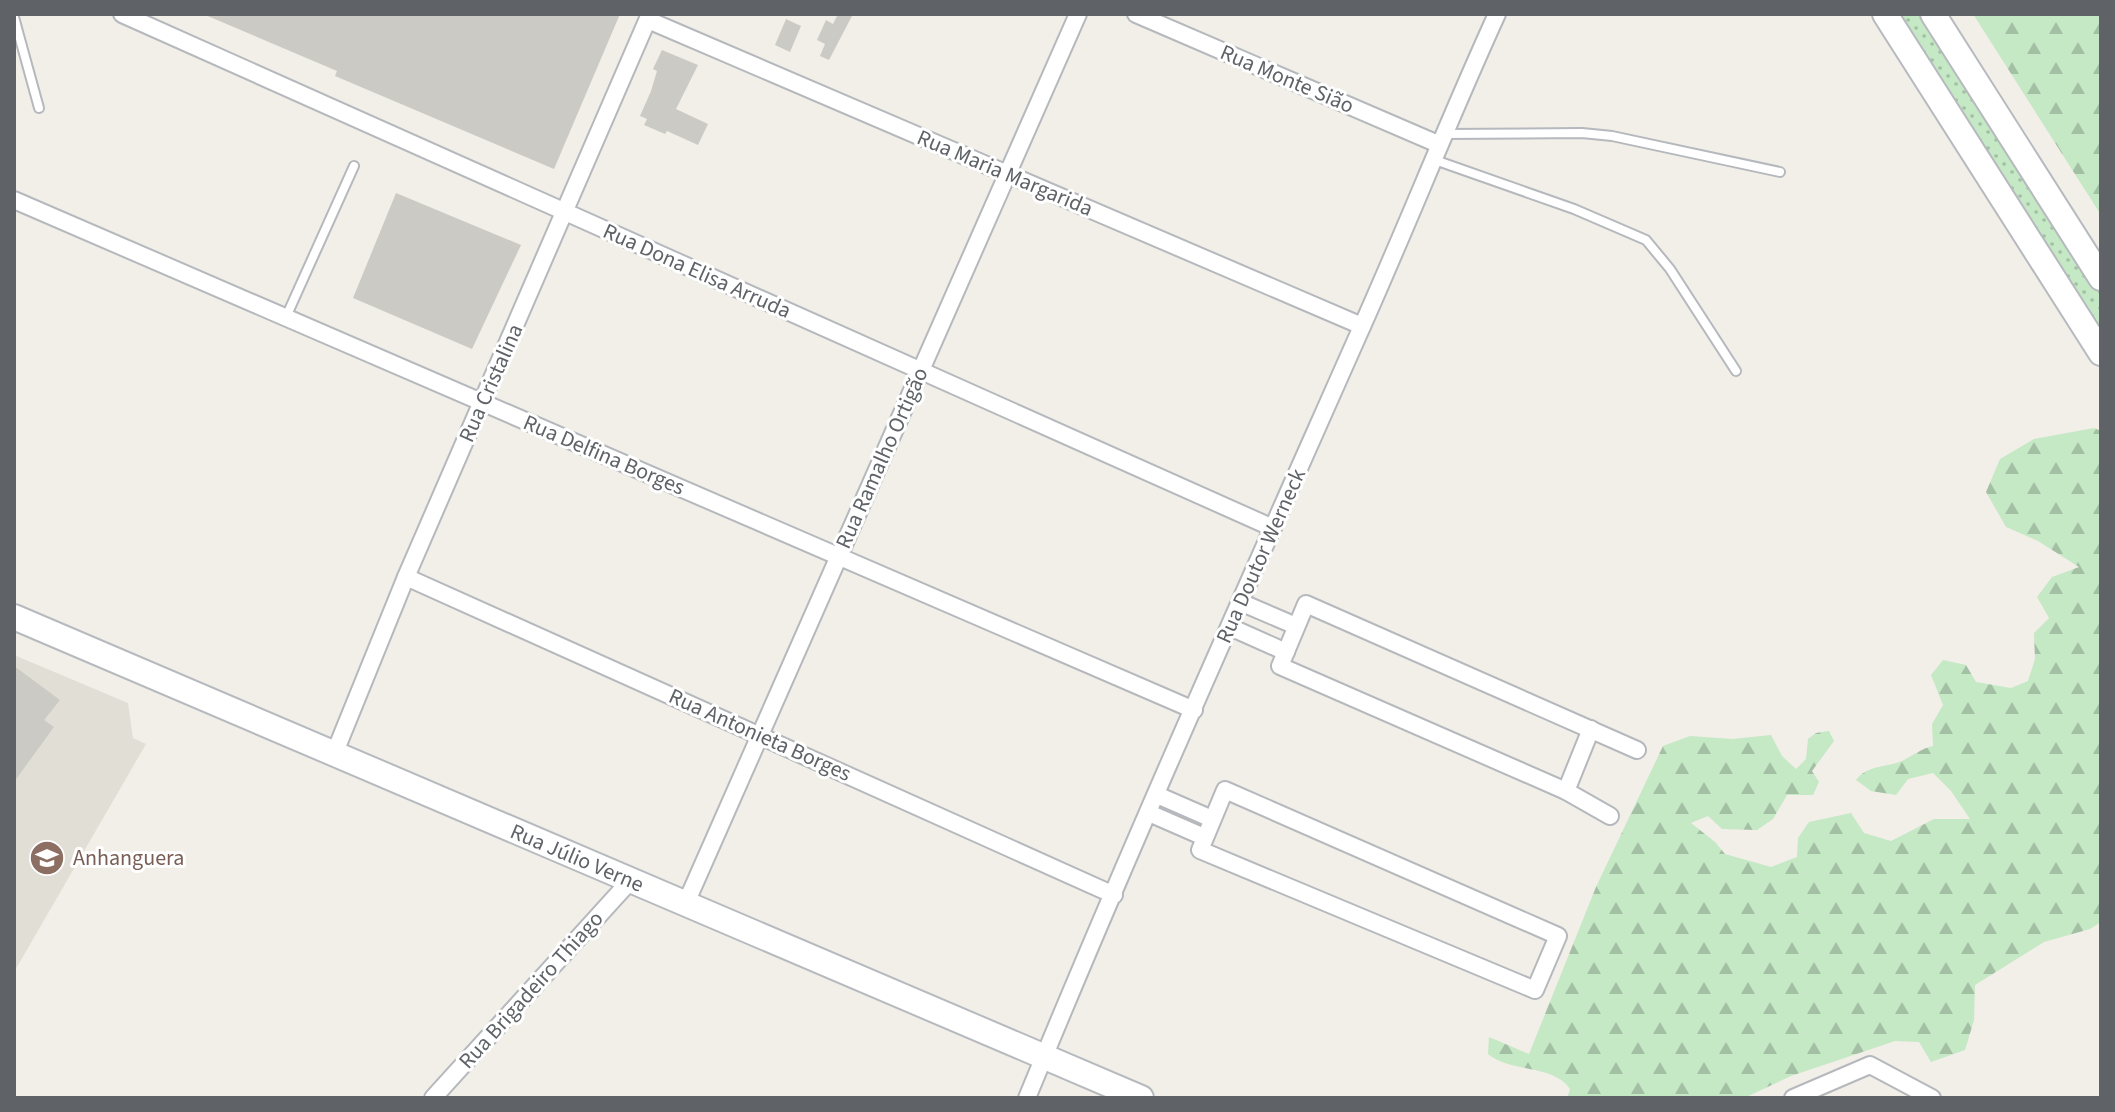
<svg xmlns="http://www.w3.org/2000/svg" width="2115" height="1112" font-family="'Source Sans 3',sans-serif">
  <defs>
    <pattern id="green-dots" width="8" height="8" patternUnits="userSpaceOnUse" patternTransform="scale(2)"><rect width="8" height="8" fill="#c5e8c5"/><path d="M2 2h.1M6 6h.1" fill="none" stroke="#a3c0a4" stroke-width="1.8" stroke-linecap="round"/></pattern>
    <pattern id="forest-firs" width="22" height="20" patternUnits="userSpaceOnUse" patternTransform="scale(2)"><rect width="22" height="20" fill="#c5e8c5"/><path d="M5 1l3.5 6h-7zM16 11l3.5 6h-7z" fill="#a3c0a4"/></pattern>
  </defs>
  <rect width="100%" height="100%" fill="#f1efe8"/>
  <polygon fill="#e1ded6" points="14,655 128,703 133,738 146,744 14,972"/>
  <polygon fill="url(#green-dots)" points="1886,14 1932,14 2101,279 2101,351"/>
  <g fill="url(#forest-firs)">
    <polygon points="1973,14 2101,14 2101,215"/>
    <path d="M2094,428l7,3v491l-11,7 -46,13 -69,43 -1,35 -9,30 -34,12 -12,-20 -24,-1 -104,35 -47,22h-180l4,-2 2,-7c-17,-25 -59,-16 -82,-35l1,-17 40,17 67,-167 67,-141 27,-10 42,3 39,-4 11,21 14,13 10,-10 2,-20 8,-6 13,-2 5,10 -22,30 7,11 -6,13h-26l-14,24 -16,11 -35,-1 -14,-13 -17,7 24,19 10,12 46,13 26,-10 1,-19 11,-16 42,-9 13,20 27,8 43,-22h36l-19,-28 -18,-18 -25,6 -12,16 -25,-4 -15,-11c12,-16 32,-12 48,-20 11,-6 17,-11 29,-14l-1,-22 11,-19 -12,-30 12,-15 23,5 10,17 35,6 17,-7 7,-22 -1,-26 15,-15 -12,-21 15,-20 27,-10 -41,-26 -32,-14 -20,-35 14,-33 34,-20z"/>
  </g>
  <g fill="#cccac5">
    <polygon points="203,14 620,14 554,169 335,76 337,71"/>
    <polygon points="838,14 853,14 829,60 820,56 825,44 817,40 826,20 833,24"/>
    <polygon points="786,19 801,26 790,52 775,45"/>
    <polygon points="662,50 698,65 676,109 708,124 698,145 667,131 665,134 644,125 647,119 640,116 651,91 657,71 653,69"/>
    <polygon points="396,193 521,245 472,349 353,298"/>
    <polygon points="14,666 60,700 44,720 54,727 14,782"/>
  </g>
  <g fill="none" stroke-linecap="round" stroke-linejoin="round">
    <g stroke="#b5b8bc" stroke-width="12">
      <g id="lane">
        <polyline points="14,17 39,108"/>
        <polyline points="1443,134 1582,133 1612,136 1780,172"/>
        <polyline points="1432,159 1574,209 1646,240 1670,269 1736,371"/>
        <polyline points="286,317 354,166"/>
      </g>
    </g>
    <g stroke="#b5b8bc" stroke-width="20">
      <g id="street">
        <polyline points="122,14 1273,528"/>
        <polyline points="1136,14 1438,144"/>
        <polyline points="648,20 1362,326"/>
        <polyline points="14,200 1194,710"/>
        <polyline points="406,577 1114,895"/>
        <polyline points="1240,602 1296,626"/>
        <polyline points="1230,627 1286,652"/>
        <polyline points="335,752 406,577 650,14"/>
        <polygon points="1225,790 1558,936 1535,990 1200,850"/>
        <polyline points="1566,791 1591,729"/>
        <polyline points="1157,795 1212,819"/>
        <polyline points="1149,813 1204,837"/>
        <polyline points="1610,816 1566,791 1280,666 1306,604 1637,750"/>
        <polyline points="686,903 1078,14"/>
        <polyline points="433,1098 630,881"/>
        <path d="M1027,1098c106,-258 220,-512 333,-767 47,-105 89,-212 137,-317"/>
        <polyline points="1793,1098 1870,1065 1932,1098"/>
      </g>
    </g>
    <g stroke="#b6babf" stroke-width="28">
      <g id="secondary">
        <polyline points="1885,14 2101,353"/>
        <polyline points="1933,14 2101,278"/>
        <polyline points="14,617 1141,1098"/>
      </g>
    </g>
    <use href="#lane" stroke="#fff" stroke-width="8"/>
    <use href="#street" stroke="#fff" stroke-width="16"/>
    <use href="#secondary" stroke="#fff" stroke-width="24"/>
  </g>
  <defs>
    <g id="university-disc" transform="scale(1.8)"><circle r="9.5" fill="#8d6e63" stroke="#fff"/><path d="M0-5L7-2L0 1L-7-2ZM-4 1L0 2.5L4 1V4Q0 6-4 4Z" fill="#fff"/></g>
  </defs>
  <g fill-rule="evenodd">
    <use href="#university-disc" x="47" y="858"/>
  </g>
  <g text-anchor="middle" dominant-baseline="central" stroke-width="6" stroke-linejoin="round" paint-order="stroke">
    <g font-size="22" fill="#5f6368" stroke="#fff">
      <text transform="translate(1287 79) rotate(23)">Rua Monte Sião</text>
      <text transform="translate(1005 173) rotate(23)">Rua Maria Margarida</text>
      <text transform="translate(697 271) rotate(24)">Rua Dona Elisa Arruda</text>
      <text transform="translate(491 383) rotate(-66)">Rua Cristalina</text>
      <text transform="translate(604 455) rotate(23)">Rua Delfina Borges</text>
      <text transform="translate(882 458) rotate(-66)">Rua Ramalho Ortigão</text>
      <text transform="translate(1261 556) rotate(-66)">Rua Doutor Werneck</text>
      <text transform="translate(760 735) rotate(24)">Rua Antonieta Borges</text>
      <text transform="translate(577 858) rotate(23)">Rua Júlio Verne</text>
      <text transform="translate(531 990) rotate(-48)">Rua Brigadeiro Thiago</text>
    </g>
    <g font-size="22" fill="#785e54" stroke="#fff" text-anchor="start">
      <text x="73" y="858">Anhanguera</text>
    </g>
  </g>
  <rect width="2115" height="1112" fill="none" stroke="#5f6368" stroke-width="32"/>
</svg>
